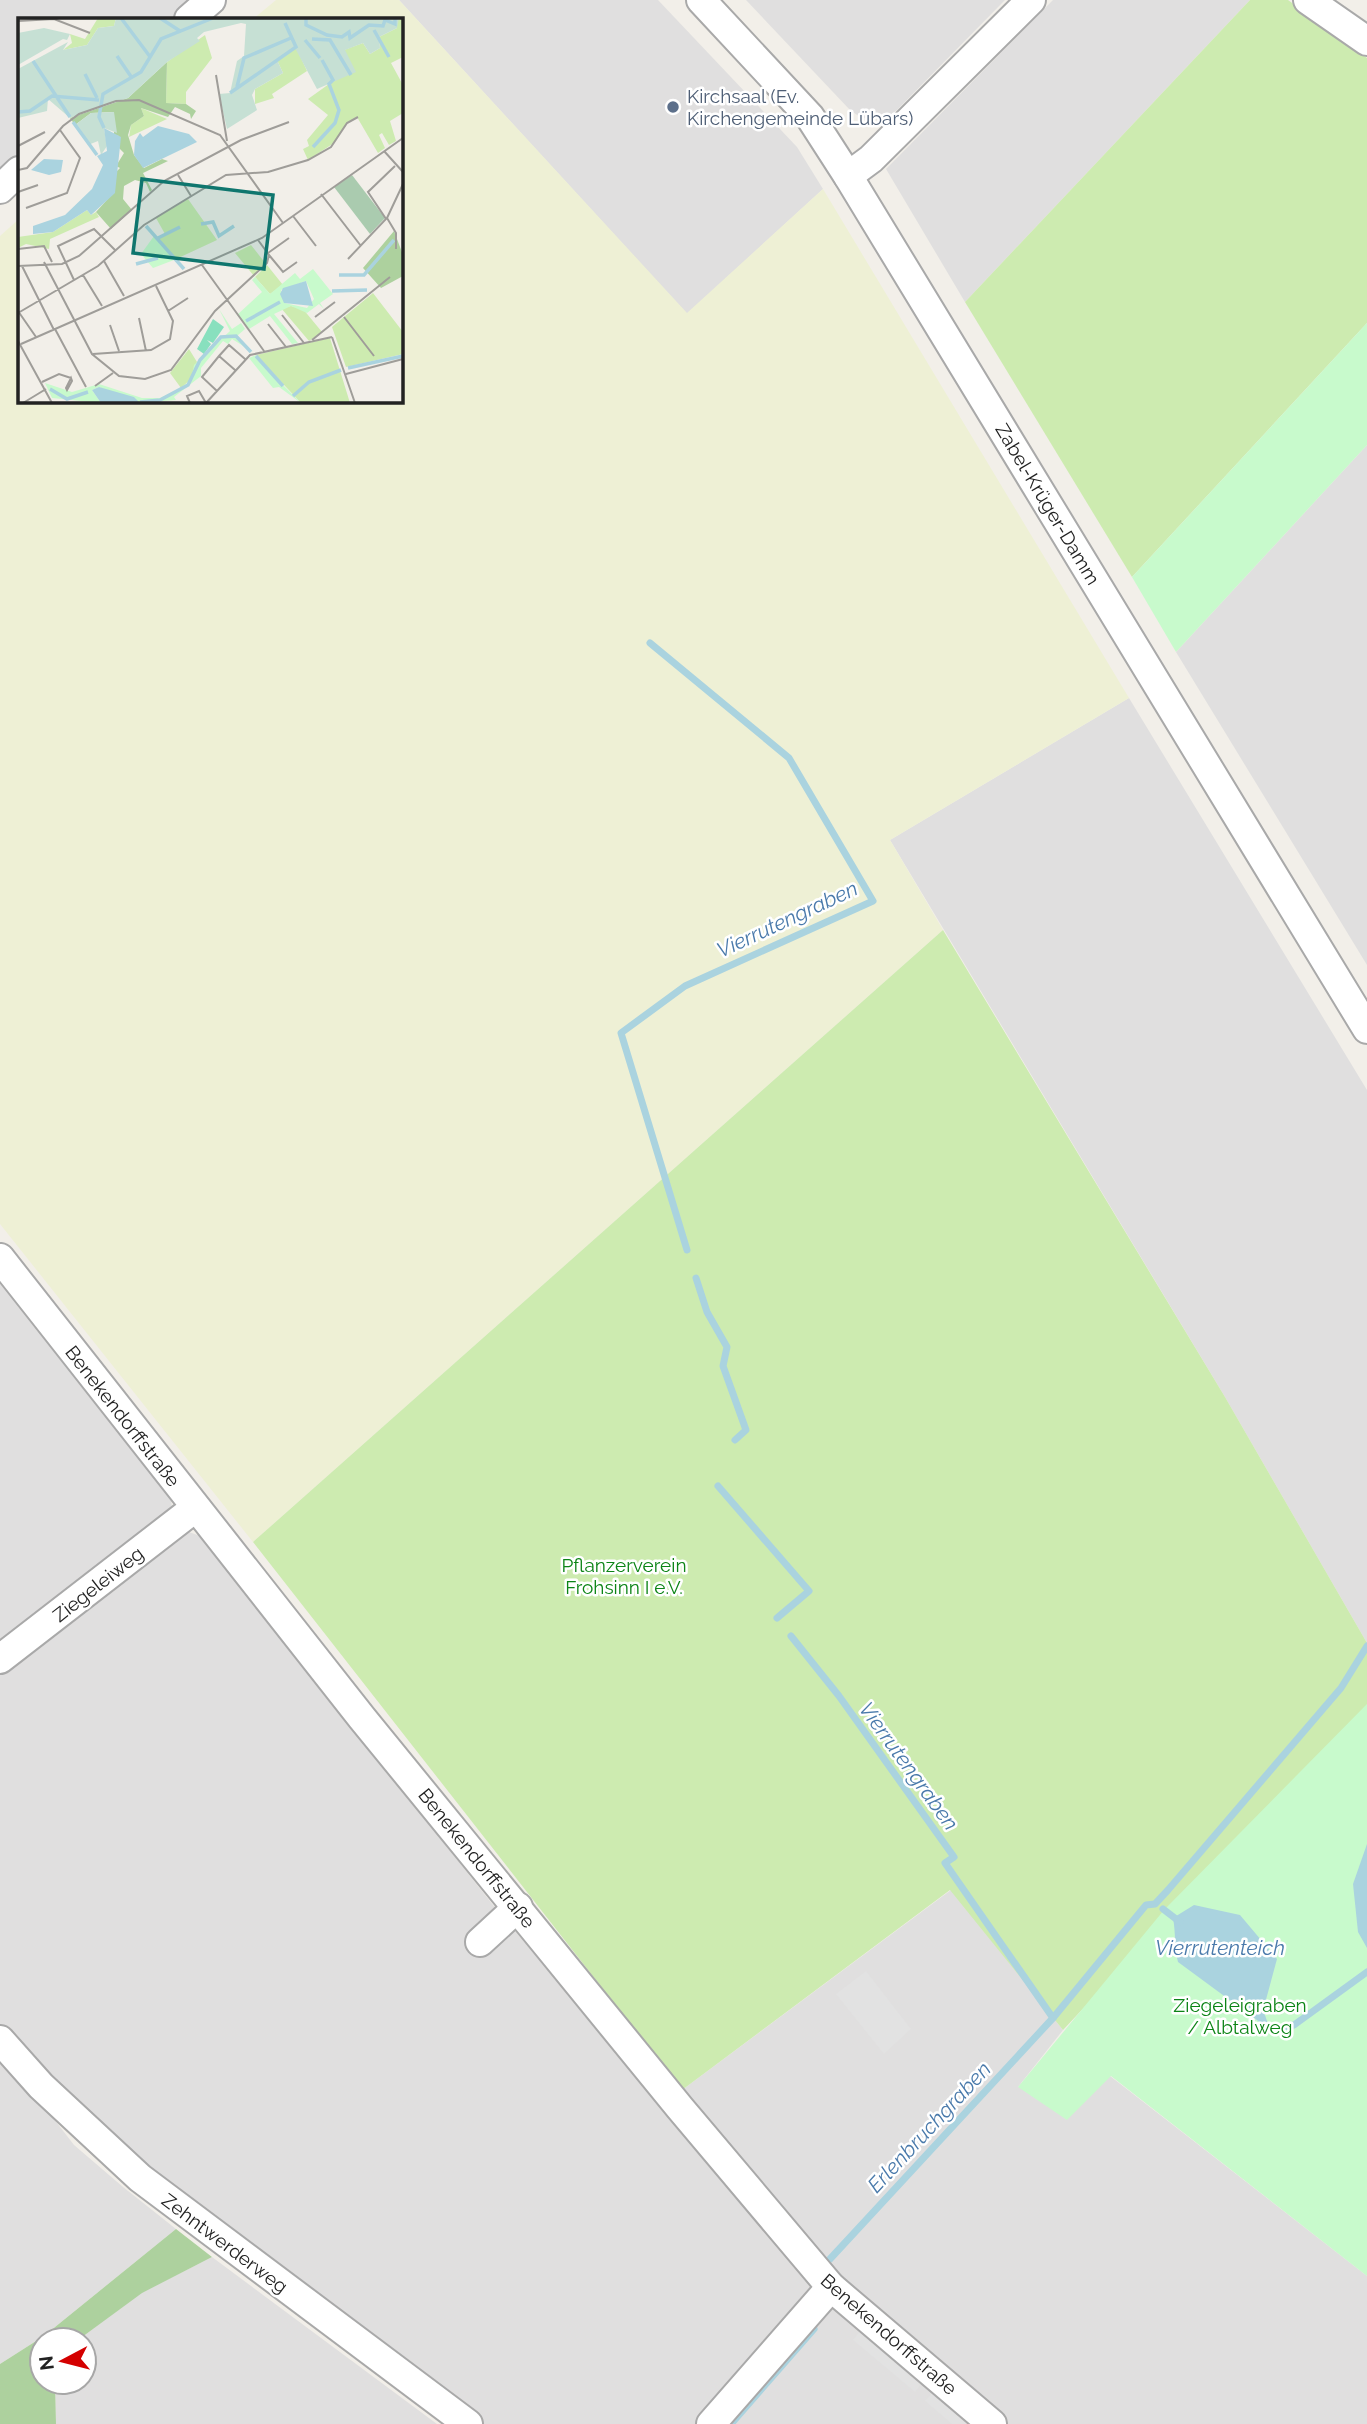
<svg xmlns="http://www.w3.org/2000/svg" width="1367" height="2424" font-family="Raleway,sans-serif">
  <rect width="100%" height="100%" fill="#f2efe9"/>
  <g fill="#e0dfdf">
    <polygon points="0,0 197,0 176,19 19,19 19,159 0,176"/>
    <polygon points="399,0 658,0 797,147 823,189 687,314"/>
    <polygon points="746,0 1005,0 897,110 886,118 872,120 860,117 850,110"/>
    <polygon points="1053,0 1250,0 965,302 886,169"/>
    <polygon points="1367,445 1367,965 1176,652"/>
    <polygon points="1129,698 1367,1090 1367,1643 1225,1397 890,840"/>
    <polygon points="0,1279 171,1499 172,1508 169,1515 0,1649"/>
    <polygon points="189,1532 200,1536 493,1905 814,2286 702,2424 479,2424 145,2174 0,2030 0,1670 183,1534"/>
    <polygon points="951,1890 1063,2030 1018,2087 1110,2076 1367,2276 1367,2424 1003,2424 851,2294 682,2090"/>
    <polygon points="0,2059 43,2105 74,2145 123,2187 176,2229 44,2336 0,2364"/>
    <polygon points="212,2257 437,2424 56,2424 55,2382 84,2382 84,2340 78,2340 141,2293"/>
    <polygon points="838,2304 978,2424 725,2424 831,2305"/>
  </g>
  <polygon fill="#eef0d5" points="276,0 399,0 687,313 823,189 1129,698 890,840 943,930 253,1542 0,1224 0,236 19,219 19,401 401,401 401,19 253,19"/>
  <g fill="#cdebb0">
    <polygon points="1250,0 1288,0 1367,58 1367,323 1132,577 965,302"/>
    <polygon points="943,930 1225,1397 1367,1643 1367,1706 1063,2030 950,1890 682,2090 253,1542"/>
  </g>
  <polygon fill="#add19e" points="176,2229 212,2257 142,2293 78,2340 42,2340 42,2382 55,2382 56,2424 0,2424 0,2364 44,2336"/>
  <g fill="#c8facc">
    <polygon points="1367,323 1367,445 1176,652 1132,577"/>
    <polygon points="1367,1704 1367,2276 1111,2076 1067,2120 1018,2087 1164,1910"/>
  </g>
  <g fill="#e2e2e2">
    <polygon points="866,1971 911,2029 884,2054 836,1994"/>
    <polygon points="864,2326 926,2378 915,2392 853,2340"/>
    <polygon points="937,2387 972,2417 966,2424 952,2424 925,2401"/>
  </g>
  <g fill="#aad3df">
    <polygon points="1367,1844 1367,1948 1358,1932 1353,1884"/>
    <path d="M1194,1905l46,10 37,44 -13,48 1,19 -87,-64c-4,-15 -2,-28 -5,-44z"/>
  </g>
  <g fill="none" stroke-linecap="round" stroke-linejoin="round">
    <g stroke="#aad3df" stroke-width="7">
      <polyline points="650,643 789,758 873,901 685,986 621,1033 687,1250"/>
      <polyline points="696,1278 707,1312 727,1347 723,1366 746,1430 735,1440"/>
      <polyline points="718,1486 809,1591 777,1618"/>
      <polyline points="791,1636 839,1696 954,1857 945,1863 1053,2018"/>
      <polyline points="1163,1909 1180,1922"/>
      <polyline points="1262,2017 1265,2026 1280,2028 1294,2025 1367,1972"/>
      <polyline points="830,2259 1053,2018 1146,1905 1155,1904 1168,1890 1341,1688 1367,1646"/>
      <polyline points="731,2424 814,2329"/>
    </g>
    <g stroke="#a9a9a9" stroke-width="32">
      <g id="minor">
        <polyline points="701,0 810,117 848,176 1367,1029"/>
        <polyline points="1308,0 1367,41"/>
        <polyline points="189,19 211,0"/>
        <polyline points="848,176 871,159 1031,0"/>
        <polyline points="0,189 19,171"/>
        <polyline points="0,1258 362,1718 680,2108 831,2287 992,2424"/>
        <polyline points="0,1659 195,1508"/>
        <polyline points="480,1942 518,1907"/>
        <polyline points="0,2040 41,2086 140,2178 468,2424"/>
        <polyline points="711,2424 831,2287"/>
      </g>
    </g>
    <use href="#minor" stroke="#fff" stroke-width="28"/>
  </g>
  <circle fill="#5c6f8a" stroke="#fff" stroke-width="2.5" cx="673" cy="107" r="7"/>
  <g text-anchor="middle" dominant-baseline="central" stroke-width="5" stroke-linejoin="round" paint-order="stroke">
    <g font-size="19" fill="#4e5e75" stroke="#fff" text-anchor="start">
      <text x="687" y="96">Kirchsaal (Ev.<tspan x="687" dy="22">Kirchengemeinde Lübars)</tspan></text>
    </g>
    <g font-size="19" fill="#222" stroke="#fff">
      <text transform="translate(1048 504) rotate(59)">Zabel-Krüger-Damm</text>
      <text transform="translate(123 1416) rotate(52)">Benekendorffstraße</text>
      <text transform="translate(98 1584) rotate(-38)">Ziegeleiweg</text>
      <text transform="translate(477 1858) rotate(51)">Benekendorffstraße</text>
      <text transform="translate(225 2243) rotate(37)">Zehntwerderweg</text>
      <text transform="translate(889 2334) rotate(41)">Benekendorffstraße</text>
    </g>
    <g font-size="19" fill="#0c8416" stroke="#fff">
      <text x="624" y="1565">Pflanzerverein<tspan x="624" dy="22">Frohsinn I e.V.</tspan></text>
      <text x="1240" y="2005">Ziegeleigraben<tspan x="1240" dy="22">/ Albtalweg</tspan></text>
    </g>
    <g font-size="21" font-style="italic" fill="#4a7aab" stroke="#fff">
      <text transform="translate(787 919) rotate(-25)">Vierrutengraben</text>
      <text transform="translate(909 1766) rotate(54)">Vierrutengraben</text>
      <text x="1220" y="1947">Vierrutenteich</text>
      <text transform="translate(929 2127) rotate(-47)">Erlenbruchgraben</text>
    </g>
  </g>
  <g transform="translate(18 18)">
    <rect width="385" height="385" fill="#f2efe9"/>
    <path d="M80,0h18l-2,8 -16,2 -11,17 -24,5 9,-7 -2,-9 15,5zM385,0v39l-12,6 12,22v28l-13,8 6,20 -7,4 -7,-12 -3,2 6,13 -7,5 -21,-36 -9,5 -14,21 -26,17 -5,-11 6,-3 -2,-6 21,-25 -20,-16 35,-25 1,-24 19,-7 7,11 10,-6 -1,-11 18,-9v-8zM187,17l7,23 -26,34v12l-20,-1 1,-41zM278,29l11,24 -35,23 2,4 -19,6v-15l28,-16 -6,-13zM123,90l26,11 -38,18 2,-12 13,-9zM170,181l29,41 -43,20 -17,-21 8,-5 -9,-16zM69,192l4,5 5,-3 3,5 -49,22 -1,10 -23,-5 -8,4v-11l35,-5zM233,227l15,19 -12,12 -19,-23zM249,247l16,20 -13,9 -15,-17zM355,275l30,39v22l-57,13 -14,-40zM273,288l12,3 19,23 -13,9 -28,-33zM312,320l20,65h-49l-45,-48zM171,331l8,13 -6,17 -10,9 -11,-15z" fill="#cdebb0"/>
    <path d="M149,44l-1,41 20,1 10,7 -5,8 -1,-5 -15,-7 -7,10 -27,-9 3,8 -13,9 -3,10 6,20 10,13 18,-9 6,2 -25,12 9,17 -2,2 -4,-9 -11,-3 -11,6 -1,13 9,11 -21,19 -15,-17 19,-21 -1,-17 6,-6 -4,-2 8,-13 -6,-6 1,-11 -5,-1v-23l-23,1 -16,12 -5,-7 58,-20zM376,213l9,24v21l-22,12 -18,-20z" fill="#add19e"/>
    <path d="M98,0h283l-2,10 -18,9 1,11 -10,6 -7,-11 -18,7 11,22 -39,17 -22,-41 -18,12 6,13 -28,16 -3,6 5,15 -30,19 -8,-35 11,-1 7,-32 7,-5 2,-32 -5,-1 -37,9 -7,6 3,3 -33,21 -39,36 -58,20 -22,-19 -1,12 -29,7v-49l50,-27 -5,8 24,-5 11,-17 16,-2zM26,10l26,6 -3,6 -4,-1 -45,26v-32zM96,94l3,21 -13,-5 3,18 -6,9 -3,-14 -10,4 -13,-20 16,-12z" fill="#c6e0d4"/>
    <path d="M334,157l33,43 -15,16 -36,-47z" fill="#aacbaf"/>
    <path d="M136,218l20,24 -21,8 -12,-14zM295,251l20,25 -13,9 4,6 -5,-5 -12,9 -16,-7 -17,8 24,29 -6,1 -22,-28 -21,13 -12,-14 25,-23 -10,-12 3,-3 15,17 25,-21 5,6zM288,263l8,18 -7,9 -22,-5 -4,-13zM201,291l13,20 9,-6 4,6 -8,7 16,16 -21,-13 -4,5 -5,-3 -22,27v8l-27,21 2,3 -40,3 -1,-5 -18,-3 -18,-8 -7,3 9,13 -49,-5 -7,-15 27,9 27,-8 43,14h18l21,-10 10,-8 3,-15 36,-34zM238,337l26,29 19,19 -22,-16 -6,1 -24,-30z" fill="#c8facc" fill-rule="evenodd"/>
    <path d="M195,301l11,8 -11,16 -6,-3 4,4 -7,10 -7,-5z" fill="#88e0be"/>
    <path d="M140,108l31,8 8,8 -54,26 -9,-13 1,-14 5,-8 3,4zM86,110l17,9 -6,56 -24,22 -4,-5 -34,22 -20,2v-8l32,-11 27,-26 11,-24 -6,-9 10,-5zM26,141l19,1 -2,12 -12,3 -18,-5zM288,263l7,25 -29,-3 -4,-9 3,-6zM81,369l35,10 5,5 -38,1 -9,-13z" fill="#aad3df"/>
    <path fill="none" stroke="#aad3df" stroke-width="3.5" d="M103,0l30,40M142,0l20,13M288,0v7l21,10 15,2 7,-5 1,6 19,-13 14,1 2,-6 10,4v-6M356,12l15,27M294,21l18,1 21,35M287,22l15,18M99,38l15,22M15,43l37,56M67,56l12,24M219,69l7,-29 47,-20M212,75l66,-46 -11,-24M0,94l12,-1 22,-15 47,4M55,104l24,33M86,110l-5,-11 4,-23 38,-22 20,-33 52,-21M295,129l22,-24 4,-13 -10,-26 4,-4 -11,-20M183,206l12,-2 6,14 15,-10M128,208l38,43M140,220l22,-11M118,246l22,-6M321,257h25l30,-35M314,273l35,-1M228,303l34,-19M238,338l27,30M330,350l55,-12M32,371l17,10 21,-7M275,378l16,-14 32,-12M122,384l20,-2 28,-15 12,-25 21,-23 15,-1 15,16"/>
    <path fill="none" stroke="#9f9d99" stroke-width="2" d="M0,3l36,-2 36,14M198,57l11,66M0,128l27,-14M366,133l19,21M0,152l9,-2 36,-42 16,-12 37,-13 23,-1 81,35 63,88M160,157l13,21M0,174l20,-7M303,176l40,52M8,190l41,-15 13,-35 -20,-28M275,198l23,30M0,231l26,-3 8,16M378,231v-16l-9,-15 16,-34M250,235l21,-15M251,237l14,17 14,-10M330,241l38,-40 -18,-27 27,-26M86,243l20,35M26,244l48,92 27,22 26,3 26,-9 44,-59 52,-48 2,-8 -11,-15M184,247l62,86M0,248l44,-2 17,-8 85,-75 77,-41 48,-18M4,248l32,64M65,257l19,31M56,262l-16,-34 36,-17 22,22M0,293l18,26M150,293l20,-13M0,295l80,-47 46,-41 82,-50 42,-3 40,-12 23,-13 16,-24 11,-6M264,297l22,28M297,299l20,-15M326,299l30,39M121,300l7,33M250,306l18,23M92,307l9,26M37,311l31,58M314,319l23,66M294,322l78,-63M0,323l34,62M3,326l241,-106 141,-100M75,336l58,-4 19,-11 3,-18 -17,-35M201,338l16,14M328,356l57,-15M53,360l1,3 -5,9 -1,-2zM24,364l17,-8 12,4M77,368l18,-13M199,373l-15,-14 17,-21 10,-11 16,14M5,385l23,-14M172,385l-3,-7 12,-5 7,12M188,385l44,-48 82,-18"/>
    <path fill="#0f766e" fill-opacity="0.15" stroke="#0f766e" stroke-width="3.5" d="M124,161l131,16 -9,74 -131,-16z"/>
    <rect width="385" height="385" fill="none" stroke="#222" stroke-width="3.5"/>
  </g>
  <g transform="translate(63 2361) rotate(263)"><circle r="33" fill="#ffffff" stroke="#a7a7a7" stroke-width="2"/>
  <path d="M0-5L12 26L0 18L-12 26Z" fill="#d40000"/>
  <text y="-10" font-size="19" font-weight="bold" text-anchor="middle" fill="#222222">N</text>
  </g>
</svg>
